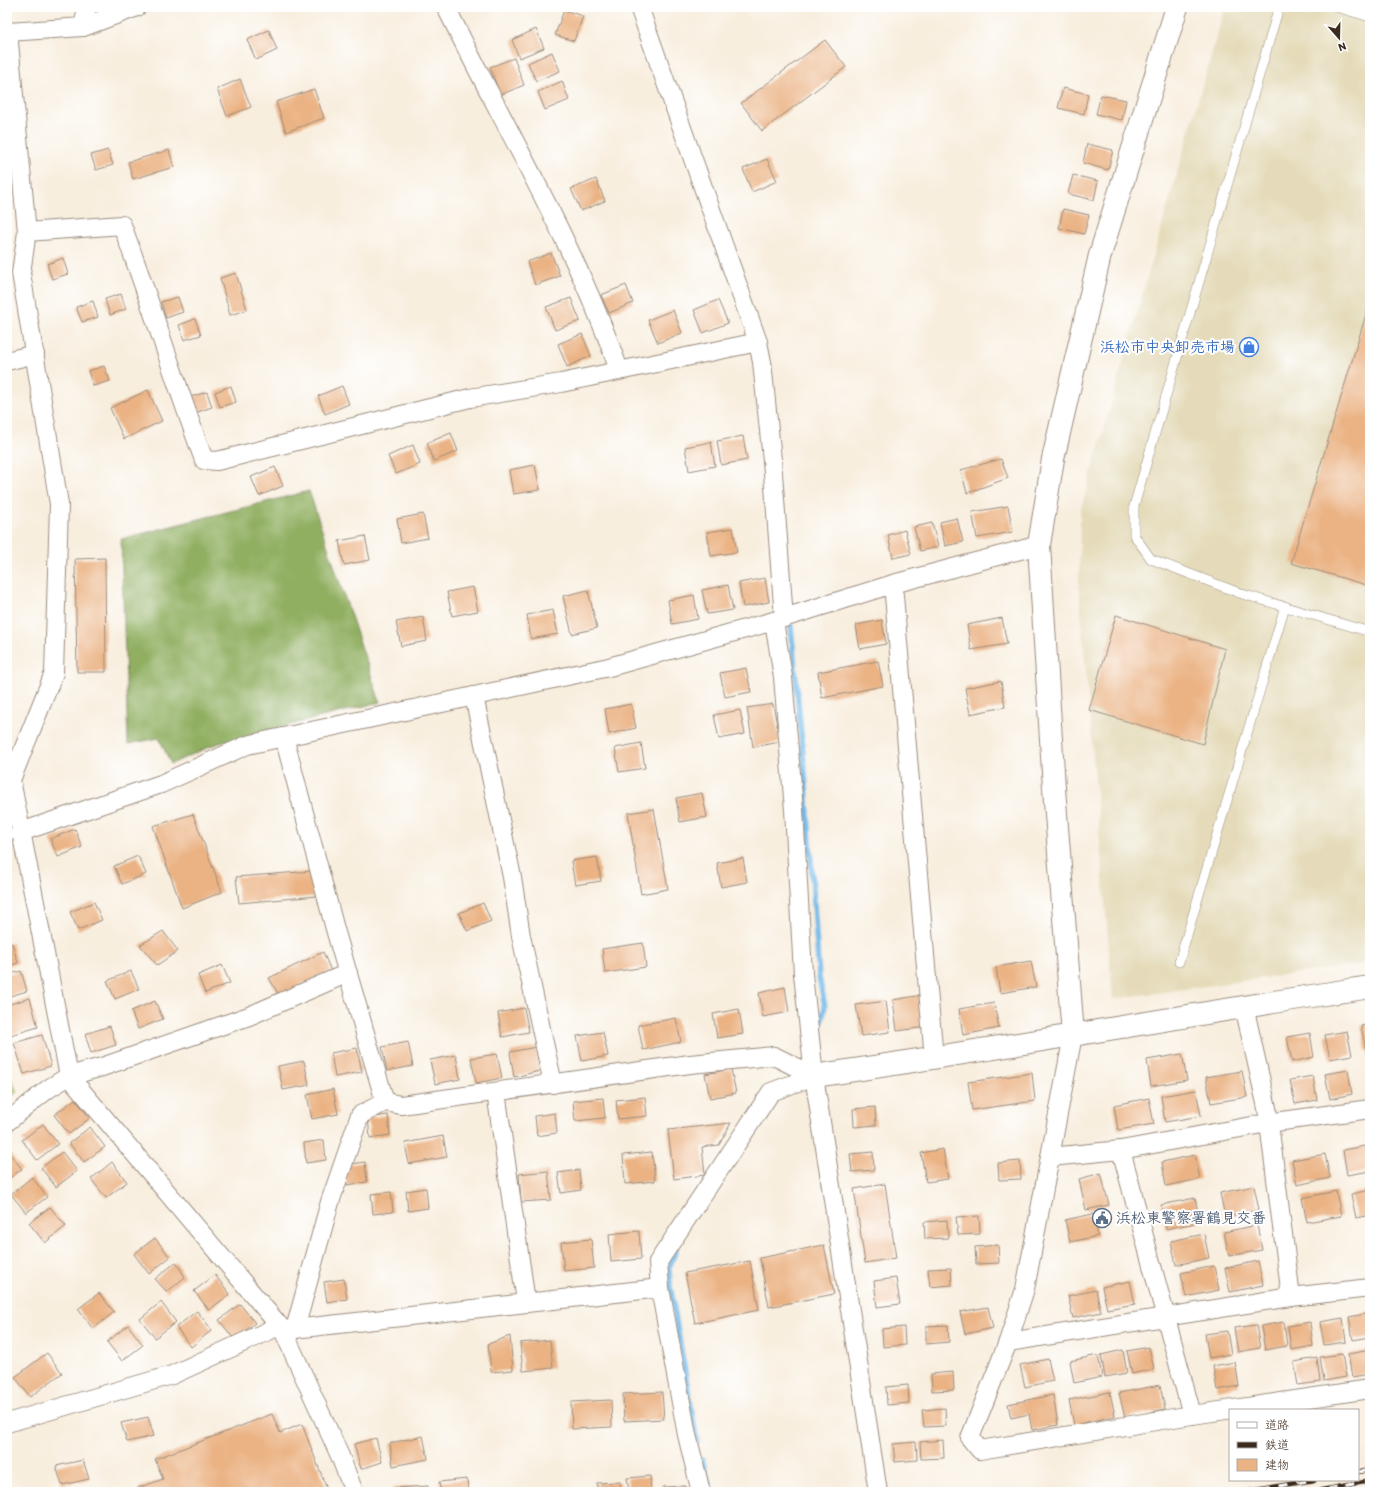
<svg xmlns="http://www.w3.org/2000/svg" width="1377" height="1499" font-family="Itim,'Klee One',sans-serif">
  <rect width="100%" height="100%" fill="#fff"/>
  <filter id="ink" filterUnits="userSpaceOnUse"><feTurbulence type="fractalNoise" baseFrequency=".025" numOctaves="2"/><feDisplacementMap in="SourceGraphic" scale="8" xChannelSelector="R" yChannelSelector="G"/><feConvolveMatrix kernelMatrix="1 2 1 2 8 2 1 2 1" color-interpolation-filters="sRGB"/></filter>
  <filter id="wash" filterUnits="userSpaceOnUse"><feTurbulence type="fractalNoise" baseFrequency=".012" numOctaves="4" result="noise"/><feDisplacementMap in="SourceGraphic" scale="16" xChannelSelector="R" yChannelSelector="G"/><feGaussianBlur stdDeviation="0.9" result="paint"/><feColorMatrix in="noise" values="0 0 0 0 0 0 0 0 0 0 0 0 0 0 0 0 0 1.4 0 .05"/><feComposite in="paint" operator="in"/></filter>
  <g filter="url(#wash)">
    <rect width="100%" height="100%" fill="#f8eede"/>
    <polygon fill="#e5dbba" points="1225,7 1370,7 1370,963 1113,999 1079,586 1080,512"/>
    <polygon fill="#b6cb6e" stroke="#787a46" points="7,1070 17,1092 7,1100"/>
    <polygon fill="#90af61" stroke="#666c40" points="309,491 380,702 216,744 171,764 159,738 128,744 121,539"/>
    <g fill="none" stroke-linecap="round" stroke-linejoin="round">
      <g stroke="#72b9e9" stroke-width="5.5">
        <polyline points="791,626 806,786 819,977 825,1006 819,1032"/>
        <polyline points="676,1250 669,1268 670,1286 697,1442"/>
        <polyline points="702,1460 711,1492"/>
      </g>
    </g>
    <g id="blocks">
      <g fill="#ebb384">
        <polygon points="564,10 583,16 574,41 555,35"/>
        <polygon points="536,29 544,48 519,58 512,40"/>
        <polygon points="269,30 277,50 256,60 247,40"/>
        <polygon points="825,40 846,67 762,131 741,103"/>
        <polygon points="552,52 560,71 536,81 528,63"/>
        <polygon points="514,58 524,85 500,95 490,67"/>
        <polygon points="240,79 251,107 227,116 217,89"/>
        <polygon points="562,81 569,100 545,110 538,92"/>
        <polygon points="1063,88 1088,94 1084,114 1058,108"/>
        <polygon points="314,89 324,118 286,132 276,102"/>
        <polygon points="1101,95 1126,100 1122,120 1096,114"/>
        <polygon points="1087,144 1113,150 1108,170 1083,163"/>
        <polygon points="108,150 113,165 96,170 91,155"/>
        <polygon points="169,150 174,167 133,179 128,162"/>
        <polygon points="767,159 777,181 752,192 743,169"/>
        <polygon points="1073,175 1098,181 1094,200 1068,194"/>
        <polygon points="596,179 605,201 581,211 571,189"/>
        <polygon points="1063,209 1089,215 1084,234 1059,228"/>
        <polygon points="551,253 560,276 535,285 527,262"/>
        <polygon points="63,258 68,274 52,279 47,264"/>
        <polygon points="236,273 247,310 230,315 220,278"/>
        <polygon points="626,285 633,303 609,313 601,295"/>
        <polygon points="121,294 126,309 110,315 105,299"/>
        <polygon points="178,297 183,312 166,318 161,302"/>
        <polygon points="571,298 580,321 555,330 546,307"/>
        <polygon points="718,300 728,323 703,333 694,310"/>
        <polygon points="93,301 98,317 82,322 76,307"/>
        <polygon points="1370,301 1370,586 1291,563"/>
        <polygon points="673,310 682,333 658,343 648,320"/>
        <polygon points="195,319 201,335 184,340 179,325"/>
        <polygon points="582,334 591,356 567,367 558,344"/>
        <polygon points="104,366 110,381 93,386 88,371"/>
        <polygon points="231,386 236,402 220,407 215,392"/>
        <polygon points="342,386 349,404 325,414 318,396"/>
        <polygon points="148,390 162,421 124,439 110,408"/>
        <polygon points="207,392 212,407 195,413 190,397"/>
        <polygon points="451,433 458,451 434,461 427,443"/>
        <polygon points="743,436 747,460 721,465 717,441"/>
        <polygon points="711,442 715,466 689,471 685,447"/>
        <polygon points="413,445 420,464 396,474 388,456"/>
        <polygon points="1001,459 1008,478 967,493 961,470"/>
        <polygon points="535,465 540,490 513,494 509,470"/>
        <polygon points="275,467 283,486 259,496 251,477"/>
        <polygon points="1008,506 1013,532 977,538 972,512"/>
        <polygon points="423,514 428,538 401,543 397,519"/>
        <polygon points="957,518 963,542 945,546 940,522"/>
        <polygon points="932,523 938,547 920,551 914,527"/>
        <polygon points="733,528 737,552 711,556 707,532"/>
        <polygon points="905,530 911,554 893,558 888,535"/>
        <polygon points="365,536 370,560 344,565 339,541"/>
        <polygon points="105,558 106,672 77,672 75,559"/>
        <polygon points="765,578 769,602 743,607 739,583"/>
        <polygon points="728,585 733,610 707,614 702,590"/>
        <polygon points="473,587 478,611 452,616 447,592"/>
        <polygon points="588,590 597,628 572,634 563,596"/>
        <polygon points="694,595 698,619 672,624 668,600"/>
        <polygon points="553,610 558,634 531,639 527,615"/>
        <polygon points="1116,615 1225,649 1203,744 1089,710"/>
        <polygon points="423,617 427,641 401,646 396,622"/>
        <polygon points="1002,618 1007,644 971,650 967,625"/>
        <polygon points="882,620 886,644 860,649 856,625"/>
        <polygon points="878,661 883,686 822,698 818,672"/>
        <polygon points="746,668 751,692 725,697 720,673"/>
        <polygon points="1001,681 1005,707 970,714 965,688"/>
        <polygon points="631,704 636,728 609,734 605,709"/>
        <polygon points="773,704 780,742 753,747 747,708"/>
        <polygon points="740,710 745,734 719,739 714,715"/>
        <polygon points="641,743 645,768 619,772 615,748"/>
        <polygon points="702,793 707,817 680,822 676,798"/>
        <polygon points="654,809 668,889 641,894 628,813"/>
        <polygon points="193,814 222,892 182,908 153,826"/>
        <polygon points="75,829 82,847 58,857 50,839"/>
        <polygon points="138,856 146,874 122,884 114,866"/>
        <polygon points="597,857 601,881 575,885 571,861"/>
        <polygon points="743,858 747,882 721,887 717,863"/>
        <polygon points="312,871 317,896 239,903 236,877"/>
        <polygon points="94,902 102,920 78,930 70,912"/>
        <polygon points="483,903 491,921 467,931 459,913"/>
        <polygon points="163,931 178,951 157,965 140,945"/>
        <polygon points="12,943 18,963 7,966 7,945"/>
        <polygon points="643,943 646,967 605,973 602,949"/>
        <polygon points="323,952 331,971 279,995 269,978"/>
        <polygon points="1031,961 1036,987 1000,993 996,967"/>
        <polygon points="222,965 230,983 205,993 198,975"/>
        <polygon points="21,971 27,991 7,997 7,975"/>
        <polygon points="131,971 139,989 115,999 107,981"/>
        <polygon points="785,987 789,1012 763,1017 759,993"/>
        <polygon points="922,995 927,1027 897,1031 893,1000"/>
        <polygon points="30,998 38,1027 11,1035 7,1023 7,1005"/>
        <polygon points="155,1001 163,1019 138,1029 131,1011"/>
        <polygon points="886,1001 890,1032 861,1036 856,1005"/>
        <polygon points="994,1003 999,1028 963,1035 959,1009"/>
        <polygon points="524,1008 529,1032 502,1037 498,1013"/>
        <polygon points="739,1009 743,1034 717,1038 713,1014"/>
        <polygon points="676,1018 681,1042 643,1050 638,1025"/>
        <polygon points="1370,1024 1370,1050 1366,1051 1361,1026"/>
        <polygon points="110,1026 116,1045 91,1053 85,1034"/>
        <polygon points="1347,1031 1352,1055 1330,1059 1325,1035"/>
        <polygon points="603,1032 608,1056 582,1061 577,1036"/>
        <polygon points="1310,1033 1314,1057 1292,1062 1287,1037"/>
        <polygon points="42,1035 51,1066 24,1074 14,1043"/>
        <polygon points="408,1042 413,1066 387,1071 382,1047"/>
        <polygon points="536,1047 540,1071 514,1077 510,1052"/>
        <polygon points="357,1048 362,1072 335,1077 331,1053"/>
        <polygon points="497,1054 502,1078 476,1083 471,1058"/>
        <polygon points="1182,1054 1187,1080 1151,1086 1147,1060"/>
        <polygon points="456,1055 460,1079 435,1084 430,1060"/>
        <polygon points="304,1061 309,1085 283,1090 278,1066"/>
        <polygon points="731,1069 736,1093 710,1098 705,1074"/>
        <polygon points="1348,1070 1352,1094 1330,1099 1325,1074"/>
        <polygon points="1242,1071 1247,1097 1211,1103 1206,1077"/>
        <polygon points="1032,1073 1035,1101 972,1110 968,1082"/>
        <polygon points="1313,1076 1317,1100 1295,1104 1290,1080"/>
        <polygon points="333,1089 338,1114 312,1119 307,1095"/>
        <polygon points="1196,1090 1201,1116 1165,1122 1161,1096"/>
        <polygon points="645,1097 647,1116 618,1119 616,1100"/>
        <polygon points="603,1098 605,1118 575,1121 573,1101"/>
        <polygon points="1149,1098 1154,1124 1118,1130 1114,1105"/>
        <polygon points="75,1099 90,1118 69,1134 54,1115"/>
        <polygon points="875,1107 876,1125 854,1127 853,1109"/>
        <polygon points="555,1113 557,1133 537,1136 535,1116"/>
        <polygon points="388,1115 390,1135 370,1138 368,1118"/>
        <polygon points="731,1123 719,1145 702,1147 705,1175 674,1179 668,1130"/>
        <polygon points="43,1124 58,1144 37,1160 22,1140"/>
        <polygon points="90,1127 105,1147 84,1162 69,1143"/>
        <polygon points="443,1136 447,1157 409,1164 405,1143"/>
        <polygon points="324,1140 326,1160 306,1163 304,1143"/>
        <polygon points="1365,1146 1370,1171 1347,1175 1343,1150"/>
        <polygon points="943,1149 948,1179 926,1182 921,1153"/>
        <polygon points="7,1150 22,1169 7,1180"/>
        <polygon points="62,1152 77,1171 56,1187 41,1168"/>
        <polygon points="652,1152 655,1181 625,1184 623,1155"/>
        <polygon points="873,1152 874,1170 852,1172 850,1154"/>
        <polygon points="1325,1154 1330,1178 1297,1185 1292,1160"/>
        <polygon points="1195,1155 1200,1179 1166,1186 1162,1162"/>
        <polygon points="1020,1161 1021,1179 999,1180 998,1163"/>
        <polygon points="112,1162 127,1182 106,1198 91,1179"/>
        <polygon points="365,1162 367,1182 347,1185 345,1165"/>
        <polygon points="579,1170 581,1190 561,1193 558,1173"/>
        <polygon points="548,1171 551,1200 521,1202 519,1174"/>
        <polygon points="1101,1173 1109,1205 1086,1210 1079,1179"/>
        <polygon points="32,1177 47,1197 26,1213 11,1194"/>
        <polygon points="885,1184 896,1258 865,1263 854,1189"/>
        <polygon points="1254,1186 1259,1210 1225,1217 1220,1193"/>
        <polygon points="426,1188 428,1208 408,1211 406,1191"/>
        <polygon points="1370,1190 1370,1215 1356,1218 1351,1194"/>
        <polygon points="1336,1191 1341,1216 1307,1222 1302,1198"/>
        <polygon points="391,1192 393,1212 373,1214 371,1194"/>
        <polygon points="1195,1198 1200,1222 1166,1229 1161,1205"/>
        <polygon points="50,1207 66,1226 45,1243 29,1223"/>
        <polygon points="1093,1214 1098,1236 1070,1242 1065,1220"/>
        <polygon points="979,1216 980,1234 958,1235 956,1217"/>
        <polygon points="947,1220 948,1238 925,1239 924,1222"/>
        <polygon points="1257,1225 1262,1250 1229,1256 1224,1232"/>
        <polygon points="639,1231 641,1259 611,1262 609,1234"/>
        <polygon points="1204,1234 1209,1258 1176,1265 1171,1241"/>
        <polygon points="155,1238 170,1257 149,1274 134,1254"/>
        <polygon points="591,1239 594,1268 564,1271 561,1242"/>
        <polygon points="824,1245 834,1294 769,1307 760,1258"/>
        <polygon points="998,1245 999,1263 976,1264 975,1247"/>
        <polygon points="750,1261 759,1310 695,1323 685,1273"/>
        <polygon points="1258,1261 1263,1285 1230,1292 1225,1268"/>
        <polygon points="176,1262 185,1277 167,1292 155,1279"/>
        <polygon points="1214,1266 1219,1290 1186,1297 1181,1273"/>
        <polygon points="951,1268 952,1285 930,1287 928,1269"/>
        <polygon points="215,1275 230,1294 209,1310 194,1291"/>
        <polygon points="896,1278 900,1304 877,1307 874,1281"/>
        <polygon points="344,1279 347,1299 327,1302 324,1282"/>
        <polygon points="1130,1281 1135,1304 1107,1309 1102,1287"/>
        <polygon points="1096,1290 1101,1312 1073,1318 1068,1296"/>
        <polygon points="99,1293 114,1312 93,1329 78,1309"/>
        <polygon points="161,1302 176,1322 155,1338 140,1319"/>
        <polygon points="240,1304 255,1323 234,1339 219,1320"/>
        <polygon points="988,1307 993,1328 965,1334 960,1312"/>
        <polygon points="197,1311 212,1330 191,1347 176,1327"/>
        <polygon points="1370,1313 1370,1337 1353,1340 1349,1317"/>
        <polygon points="1343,1318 1346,1342 1324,1345 1320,1322"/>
        <polygon points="1284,1322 1287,1346 1265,1350 1261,1326"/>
        <polygon points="1310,1322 1313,1346 1291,1350 1288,1326"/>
        <polygon points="128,1325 143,1345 122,1361 107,1342"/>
        <polygon points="948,1325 949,1342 926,1344 926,1326"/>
        <polygon points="1256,1325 1260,1348 1238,1352 1234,1328"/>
        <polygon points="904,1327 905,1345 883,1347 882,1329"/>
        <polygon points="1227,1331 1231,1354 1209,1358 1205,1334"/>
        <polygon points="510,1336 513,1370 491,1372 488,1344"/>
        <polygon points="550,1340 553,1368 523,1371 520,1343"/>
        <polygon points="1149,1347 1154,1369 1132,1374 1127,1351"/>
        <polygon points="1123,1350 1127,1373 1105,1377 1101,1355"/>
        <polygon points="1370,1350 1370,1374 1352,1377 1348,1354"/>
        <polygon points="47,1353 62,1373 30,1397 15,1377"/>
        <polygon points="1342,1354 1346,1377 1324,1381 1320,1357"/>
        <polygon points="1098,1355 1102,1377 1074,1383 1070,1361"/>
        <polygon points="1317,1358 1320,1382 1298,1385 1294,1362"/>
        <polygon points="1048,1359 1053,1381 1025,1387 1020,1365"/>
        <polygon points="1235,1362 1239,1386 1217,1390 1213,1366"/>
        <polygon points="953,1372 954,1390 932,1391 931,1374"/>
        <polygon points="908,1385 909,1403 887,1405 886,1387"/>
        <polygon points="1160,1385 1165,1409 1125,1418 1119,1393"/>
        <polygon points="662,1392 664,1419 624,1421 623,1394"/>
        <polygon points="1110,1392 1115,1416 1074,1425 1069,1400"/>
        <polygon points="1053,1395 1058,1425 1032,1430 1029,1414 1011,1418 1008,1404"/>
        <polygon points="611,1400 612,1427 572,1429 571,1402"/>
        <polygon points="945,1408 946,1426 924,1427 922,1410"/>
        <polygon points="272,1414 280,1433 302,1424 328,1492 140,1492 138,1488 163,1479 155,1459"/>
        <polygon points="148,1417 154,1436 127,1442 121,1423"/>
        <polygon points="423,1436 428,1459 393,1466 390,1443"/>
        <polygon points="376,1438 382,1462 361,1469 354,1444"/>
        <polygon points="943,1440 944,1458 921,1459 920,1442"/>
        <polygon points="916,1442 917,1460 895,1462 893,1444"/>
        <polygon points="83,1460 89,1479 62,1485 56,1466"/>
        <polygon points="650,1476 651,1492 629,1492 627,1478"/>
        <polygon points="467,1479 468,1492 441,1492 439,1482"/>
        <polygon points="620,1482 621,1492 598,1492 597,1483"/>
        <polygon points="428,1486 429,1492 394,1492 393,1488"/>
        <polygon points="686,1486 687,1492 664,1492 663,1487"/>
      </g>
    </g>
  </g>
  <g filter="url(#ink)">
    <use href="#blocks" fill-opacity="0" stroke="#9a8c7e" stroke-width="1"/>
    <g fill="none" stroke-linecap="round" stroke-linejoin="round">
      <g stroke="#9a8c7e" stroke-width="10">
        <g id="lane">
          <polyline points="1279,7 1134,506 1134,535 1151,559 1242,594 1370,632"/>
          <polyline points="1336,7 1370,17"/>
          <polyline points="7,835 21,832"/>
          <polyline points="1179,962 1285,606"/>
        </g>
      </g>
      <g stroke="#9a8c7e" stroke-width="20">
        <g id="street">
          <polyline points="87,7 83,27 8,32 27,232 21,273 59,504 54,673 11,780 69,1076 283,1330 340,1456 354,1492"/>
          <path d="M446,7c59,121 129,237 173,363"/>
          <polyline points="639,7 758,342 762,362 772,460 784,618"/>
          <polyline points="83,27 137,7"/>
          <path d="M27,232l95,-7c29,78 53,157 82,235l13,1 253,-63 91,-15 197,-41"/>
          <polyline points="7,361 35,354"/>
          <polyline points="893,584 934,1059"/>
          <polyline points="774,621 783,677 794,810 803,974 814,1076 878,1492"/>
          <polyline points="474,696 512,877 521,936 553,1084"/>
          <polyline points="284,737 335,929 385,1102"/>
          <polyline points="21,832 161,784 247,745 609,667 774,621 893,584 1039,545"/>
          <polyline points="1244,1006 1267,1108 1291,1297"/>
          <polyline points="1073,1035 1025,1289 1008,1342 970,1438 980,1450 1192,1415 1370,1389"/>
          <polyline points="496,1092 526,1302"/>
          <polyline points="7,1122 48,1089 69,1076 102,1067 249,1016 348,973"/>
          <polyline points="1121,1150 1192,1415"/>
          <polyline points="1050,1157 1121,1150 1268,1123 1370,1109"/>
          <polyline points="295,1329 330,1202 360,1115 385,1102 401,1105 690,1064 774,1056 814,1076"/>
          <polyline points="285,1330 660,1288"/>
          <polyline points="1008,1342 1291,1297 1370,1288"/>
          <polyline points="7,1423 172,1375 279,1326"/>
          <polyline points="701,1492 687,1435 660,1288 658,1262 771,1092 814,1076"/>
        </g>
      </g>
      <g stroke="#9a8c7e" stroke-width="24">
        <g id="secondary">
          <polyline points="1073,1035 1054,788 1039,545 1053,459 1100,255 1177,7"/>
          <path d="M814,1076c186,-27 370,-61 556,-89"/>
        </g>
      </g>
      <use href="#lane" stroke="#fff" stroke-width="9"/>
      <use href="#street" stroke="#fff" stroke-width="18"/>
      <use href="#secondary" stroke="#fff" stroke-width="22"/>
      <g stroke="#3b2a1e" stroke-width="4.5">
        <g id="rail">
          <polyline points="1358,1472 1370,1470"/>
          <polyline points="1244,1492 1314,1480"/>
          <polyline points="1311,1492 1370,1481"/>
        </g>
      </g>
      <use href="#rail" stroke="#fff" stroke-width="3" stroke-dasharray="9" stroke-linecap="butt"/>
    </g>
  </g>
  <defs>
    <g id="shop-ring" transform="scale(1)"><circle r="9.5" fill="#fff" stroke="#3f7fe0" stroke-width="1.5"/><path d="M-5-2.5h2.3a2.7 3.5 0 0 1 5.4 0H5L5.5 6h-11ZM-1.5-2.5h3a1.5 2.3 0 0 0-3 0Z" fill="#3f7fe0"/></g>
    <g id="civic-ring" transform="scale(1)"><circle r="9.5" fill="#fff" stroke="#5c6f8a" stroke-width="1.5"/><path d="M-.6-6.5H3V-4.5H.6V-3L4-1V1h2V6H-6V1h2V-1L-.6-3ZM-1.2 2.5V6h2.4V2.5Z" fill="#5c6f8a"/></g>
  </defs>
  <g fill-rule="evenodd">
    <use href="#shop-ring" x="1249" y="347"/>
    <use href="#civic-ring" x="1102" y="1218"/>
  </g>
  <g text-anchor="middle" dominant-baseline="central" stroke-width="4" stroke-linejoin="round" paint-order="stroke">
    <g font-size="15" font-weight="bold" fill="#366cbe" stroke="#fff" text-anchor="end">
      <text x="1235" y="347">浜松市中央卸売市場</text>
    </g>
    <g font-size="15" font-weight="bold" fill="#4e5e75" stroke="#fff" text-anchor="start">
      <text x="1116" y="1218">浜松東警察署鶴見交番</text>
    </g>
  </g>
  <rect width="1377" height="1499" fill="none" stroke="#fff" stroke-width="24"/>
  <rect x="1229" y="1409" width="130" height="72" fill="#ffffff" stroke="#b1aaa5"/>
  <rect x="1237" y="1422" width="20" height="6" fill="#ffffff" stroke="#b1aaa5"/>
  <text x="1265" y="1429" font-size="12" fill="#3b2a1e">道路</text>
  <rect x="1237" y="1442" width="20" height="6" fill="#3b2a1e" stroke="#b1aaa5"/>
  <text x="1265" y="1449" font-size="12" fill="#3b2a1e">鉄道</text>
  <rect x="1237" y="1459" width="20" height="12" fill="#ebb384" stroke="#b1aaa5"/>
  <text x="1265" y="1469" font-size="12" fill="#3b2a1e">建物</text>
  <g transform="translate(1339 38) rotate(160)" stroke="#ffffff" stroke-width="3" paint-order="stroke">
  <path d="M0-3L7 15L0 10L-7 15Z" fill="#3b2a1e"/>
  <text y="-6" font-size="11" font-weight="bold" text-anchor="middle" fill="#3b2a1e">N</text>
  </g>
</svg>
